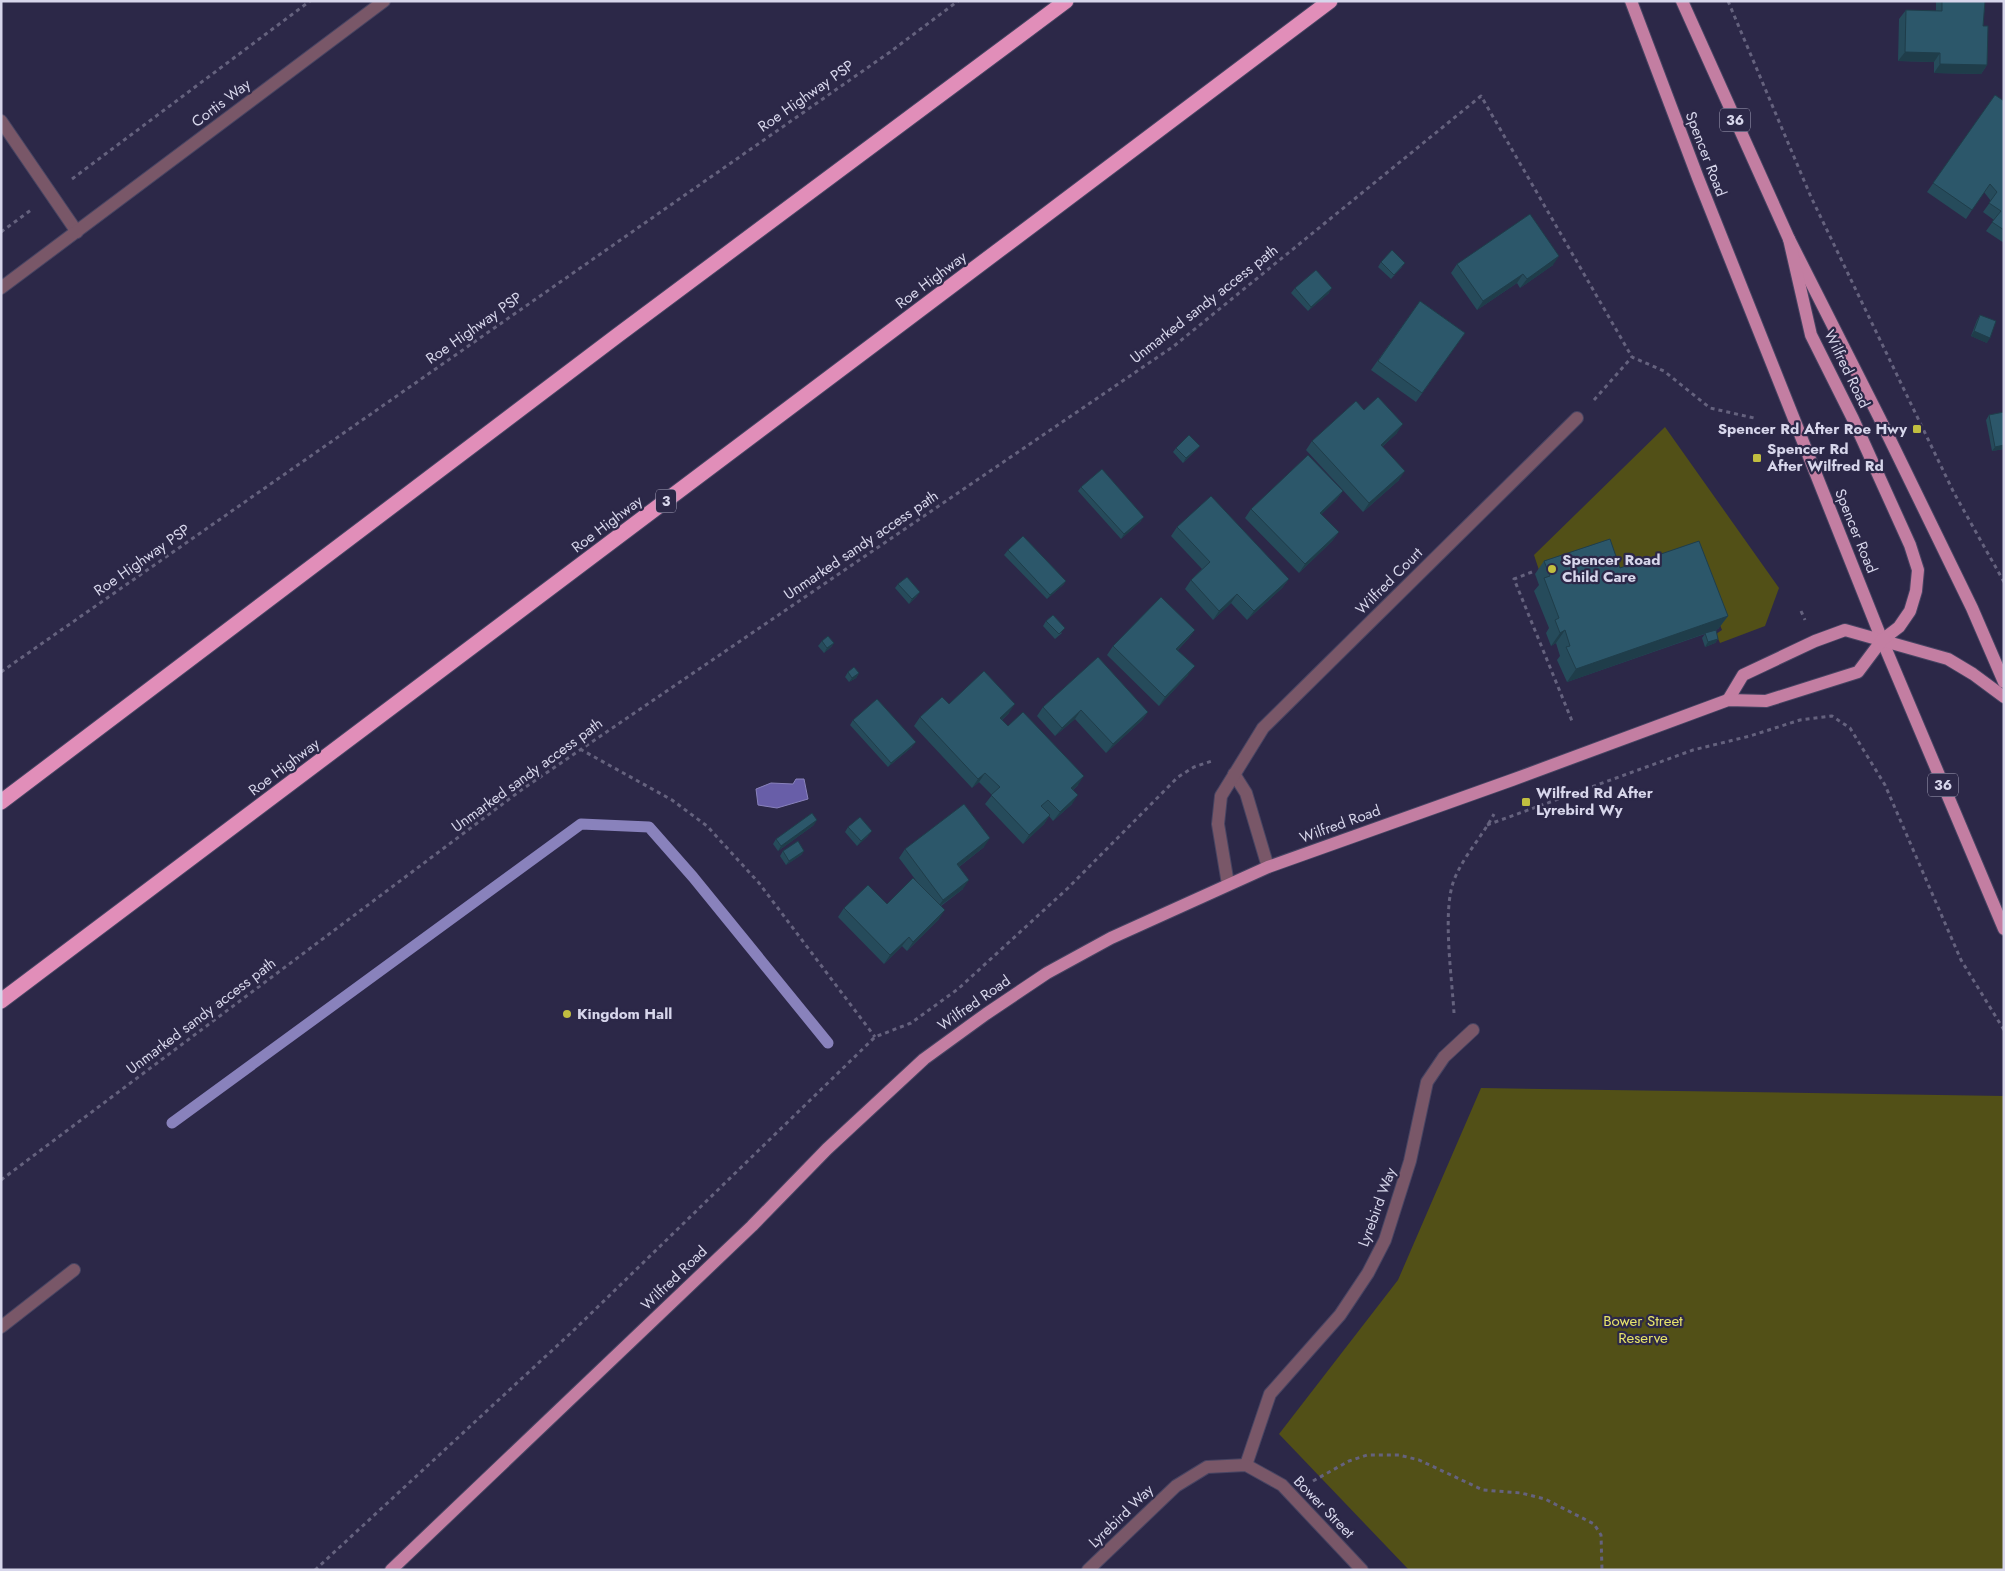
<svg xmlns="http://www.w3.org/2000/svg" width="2005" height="1571" font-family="Jost,sans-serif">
  <rect width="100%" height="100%" fill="#2c2848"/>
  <g fill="#525017">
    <polygon points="1665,427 1779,588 1765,626 1720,643 1716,634 1722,630 1691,551 1613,577 1539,570 1534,555"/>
    <polygon points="1481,1088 2004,1096 2004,1570 1409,1570 1279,1434 1398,1280"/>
  </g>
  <polygon fill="#685ea8" stroke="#8982bc" points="796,779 804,779 808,799 777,808 758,805 756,789 771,783 793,784"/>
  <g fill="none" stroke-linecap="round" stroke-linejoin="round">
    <polyline stroke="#8982bc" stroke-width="11" points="172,1123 581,824 649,827 693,877 828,1043"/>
    <g stroke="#474462" stroke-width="14">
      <g id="minor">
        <polyline points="1,121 77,232"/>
        <polyline points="1,288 384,1"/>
        <polyline points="1234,774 1246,793 1268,867"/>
        <polyline points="1228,884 1218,824 1221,796 1263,728 1577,418"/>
        <polyline points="1,1327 74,1270"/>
        <polyline points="1246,1465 1270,1394 1340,1315 1368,1273 1385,1240 1410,1161 1427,1082 1444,1057 1473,1030"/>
        <polyline points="1088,1570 1176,1486 1207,1467 1246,1465 1282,1485 1362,1570"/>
      </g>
    </g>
    <g stroke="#474462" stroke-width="14">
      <g id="major">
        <polyline points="1631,1 1698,178 1882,640 2004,929"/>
        <polyline points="1682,1 1789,239 1880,419 1972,608 2004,682"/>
        <polyline points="1728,700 1743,675 1815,641 1845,630 1948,659 1973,674 2004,697"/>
        <polyline points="391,1570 752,1226 827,1149 924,1059 986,1014 1047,973 1111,938 1268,867 1512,780 1728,700 1766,701 1858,672 1882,640 1899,627 1910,611 1916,591 1918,570 1910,545 1853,419 1811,335 1789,239"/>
      </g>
    </g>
    <g stroke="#474462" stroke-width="17">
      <g id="highway">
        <polyline points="1,802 618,335 1066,1"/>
        <polyline points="1,1001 1330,1"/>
      </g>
    </g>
    <g stroke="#65627e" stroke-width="3" stroke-dasharray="4 4" stroke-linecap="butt">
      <polyline points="1728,1 1811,197 1954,493 2004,582"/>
      <polyline points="72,179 310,1"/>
      <polyline points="1,232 31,210"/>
      <polyline points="1594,400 1632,357 1664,371 1710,408 1754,418"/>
      <polyline points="1532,572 1514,579 1572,721"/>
      <polyline points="1801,611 1805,620"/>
      <polyline points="1,672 890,52 958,1"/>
      <polyline points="580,749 672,800 707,826 759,883 875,1037"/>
      <polyline points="1487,825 1693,750 1750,736 1800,720 1832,716 1850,728 1885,785 1961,960 2004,1030"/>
      <path d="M1454,1013c-2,-35 -12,-102 0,-133 10,-25 28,-43 40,-66"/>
      <polyline points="1,1180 524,788 1174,346 1481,96 1632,357"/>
      <polyline points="1313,1481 1349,1461 1367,1455 1399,1455 1419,1460 1483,1490 1521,1493 1545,1499 1594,1524 1601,1535 1602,1570"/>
      <polyline points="315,1570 573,1331 875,1037 911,1023 958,989 1068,888 1178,777 1194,767 1212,761"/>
    </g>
    <use href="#minor" stroke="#795768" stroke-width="12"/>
    <use href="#major" stroke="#c37ea2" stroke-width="12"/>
    <use href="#highway" stroke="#e18eb9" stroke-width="15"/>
  </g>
  <g fill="#264b5b">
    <polygon points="1936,1 1985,1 1983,26 1987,65 1981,74 1934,73 1934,62 1898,61 1899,19 1906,10 1936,11"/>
    <polygon points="1995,95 2004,101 2004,243 1986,231 1994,220 1983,212 1991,201 1984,192 1966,219 1927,192"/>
    <polygon points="1381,262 1402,267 1391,279 1378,267"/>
    <polygon points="1457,264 1553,265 1520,288 1517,283 1477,310 1451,273"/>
    <polygon points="1295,288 1329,293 1308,311 1291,293"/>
    <polygon points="1420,301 1465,333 1416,402 1371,370"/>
    <polygon points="1980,315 1987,343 1971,336 1977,320"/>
    <polygon points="1364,410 1397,433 1382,447 1399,480 1363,512 1306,450 1312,441"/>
    <polygon points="1989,415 2004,449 1992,451 1986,420"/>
    <polygon points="1200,446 1183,463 1173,452 1176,448"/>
    <polygon points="1081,487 1141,521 1121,539 1078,491"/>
    <polygon points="1343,491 1336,500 1321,514 1339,532 1332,541 1299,573 1245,518 1251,509"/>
    <polygon points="1177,527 1289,579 1282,588 1247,620 1231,603 1213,620 1185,589 1191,580 1202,569 1171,536"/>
    <polygon points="1008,550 1066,581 1063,585 1047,599 1004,555"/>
    <polygon points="1544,561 1620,568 1728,616 1718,629 1710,632 1718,639 1715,643 1705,647 1702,638 1705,634 1567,682 1557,660 1560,656 1556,643 1551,646 1546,633 1549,628 1534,591 1539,585 1535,574"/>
    <polygon points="898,584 917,596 909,604 895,588"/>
    <polygon points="1046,621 1062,633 1055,639 1043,626"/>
    <polygon points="1195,630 1188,639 1178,650 1188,675 1159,706 1107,655 1113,646"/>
    <polygon points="822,641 834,643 831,647 824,653 818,646"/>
    <polygon points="848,672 859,673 856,678 849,682 845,677"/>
    <polygon points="949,704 1009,713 1002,720 1008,726 1078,785 1073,790 1072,804 1053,821 1049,816 1044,824 1023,844 985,804 992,795 979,782 972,788 914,726 920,717"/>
    <polygon points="1043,707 1148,712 1142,720 1106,753 1075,719 1055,736 1037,716"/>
    <polygon points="853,720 912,747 888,767 850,725"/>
    <polygon points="814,825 778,851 773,844 776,839"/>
    <polygon points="848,827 868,836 857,846 845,832"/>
    <polygon points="984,847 959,867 963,889 941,906 939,919 907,951 902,946 884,964 838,917 844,908 887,904 918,883 899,858 905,849"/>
    <polygon points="783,851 804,851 801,855 786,865 780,856"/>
  </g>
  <g fill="#1f3d4a">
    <polygon points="1905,52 1940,53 1934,62 1898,61"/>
    <polygon points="1940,64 1987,65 1981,74 1934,73"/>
    <polygon points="1559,256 1553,265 1520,288 1527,279"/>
    <polygon points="1523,274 1517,283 1477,310 1483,301"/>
    <polygon points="1332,288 1329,293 1308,311 1311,307"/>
    <polygon points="1974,331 1990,338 1987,343 1971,336"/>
    <polygon points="1403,424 1397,433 1374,454 1381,445"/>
    <polygon points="2004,445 2004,449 1992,451 1995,447"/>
    <polygon points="1200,446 1183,463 1186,458"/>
    <polygon points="1405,471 1399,480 1363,512 1369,503"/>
    <polygon points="1343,491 1336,500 1314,522 1320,513"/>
    <polygon points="1144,517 1141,521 1121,539 1124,534"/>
    <polygon points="1339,532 1332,541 1299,573 1305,564"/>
    <polygon points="1289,579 1282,588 1247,620 1254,611"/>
    <polygon points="1066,581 1063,585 1047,599 1050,595"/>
    <polygon points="920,592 917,596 909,604 912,599"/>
    <polygon points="1237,594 1231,603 1213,620 1219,611"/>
    <polygon points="1728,616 1718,629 1567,682 1576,669"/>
    <polygon points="1195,630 1188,639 1170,658 1176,649"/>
    <polygon points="1565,630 1556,643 1551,646 1560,633"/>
    <polygon points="1718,639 1715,643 1705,647 1708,642"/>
    <polygon points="834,643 831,647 824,653 827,648"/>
    <polygon points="1195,666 1188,675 1159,706 1165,697"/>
    <polygon points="859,673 856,678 849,682 852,678"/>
    <polygon points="1015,704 1009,713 994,727 1000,718"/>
    <polygon points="1081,710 1075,719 1055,736 1062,728"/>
    <polygon points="1148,712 1142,720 1106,753 1113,744"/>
    <polygon points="916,742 912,747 888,767 891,763"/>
    <polygon points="985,773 979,782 972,788 978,779"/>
    <polygon points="1084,776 1078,785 1065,797 1071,788"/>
    <polygon points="1078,795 1072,804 1053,821 1060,812"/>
    <polygon points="1050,815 1044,824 1023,844 1029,835"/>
    <polygon points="817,820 814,825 778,851 781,846"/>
    <polygon points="872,831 868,836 857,846 861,841"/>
    <polygon points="990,838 984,847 951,873 957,864"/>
    <polygon points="804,851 801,855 786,865 789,861"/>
    <polygon points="969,880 963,889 937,908 943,900"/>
    <polygon points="945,910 939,919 907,951 913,942"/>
    <polygon points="909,937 902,946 884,964 890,955"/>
  </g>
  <g fill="#2c576a" stroke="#1f3d4a">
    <polygon points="1942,1 1985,1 1983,26 1988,26 1987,65 1940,64 1940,53 1905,52 1906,10 1942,11"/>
    <polygon points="1995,95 2004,101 2004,230 1992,222 2001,211 1989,203 1997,192 1990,184 1972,210 1933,183"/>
    <polygon points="1530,214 1559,256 1527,279 1523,274 1483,301 1457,264"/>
    <polygon points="1392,250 1405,263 1394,275 1381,262"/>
    <polygon points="1316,270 1332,288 1311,307 1295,288"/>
    <polygon points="1420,301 1465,333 1422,393 1378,361"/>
    <polygon points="1980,315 1996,321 1990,338 1974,331"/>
    <polygon points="1378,397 1403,424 1381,445 1405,471 1369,503 1312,441 1356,401 1364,410"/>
    <polygon points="2004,412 2004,445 1995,447 1989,415"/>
    <polygon points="1189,435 1200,446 1186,458 1176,448"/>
    <polygon points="1308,455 1343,491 1320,513 1339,532 1305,564 1251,509"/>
    <polygon points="1102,469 1144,517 1124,534 1081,487"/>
    <polygon points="1211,496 1289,579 1254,611 1237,594 1219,611 1191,580 1210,562 1177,527"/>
    <polygon points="1023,536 1066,581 1050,595 1008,550"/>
    <polygon points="1610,539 1620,568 1699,541 1728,616 1576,669 1566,647 1570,646 1565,630 1560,633 1555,620 1559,618 1544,578 1550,576 1544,561"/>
    <polygon points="907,577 920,592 912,599 898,584"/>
    <polygon points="1161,597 1195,630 1176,649 1195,666 1165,697 1113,646"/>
    <polygon points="1053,615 1065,628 1059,634 1046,621"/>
    <polygon points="1716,630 1718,639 1708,642 1705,633"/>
    <polygon points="828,636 834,643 827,648 822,641"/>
    <polygon points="1098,657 1148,712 1113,744 1081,710 1062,728 1043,707"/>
    <polygon points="854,667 859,673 852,678 848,672"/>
    <polygon points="984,671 1015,704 1000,718 1008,726 1023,712 1084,776 1071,788 1078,795 1060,812 1048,800 1041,806 1050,815 1029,835 991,795 1000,787 985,773 978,779 920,717 942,697 949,704"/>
    <polygon points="877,699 916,742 891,763 853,720"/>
    <polygon points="964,804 990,838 957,864 969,880 943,900 905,849"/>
    <polygon points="812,813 817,820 781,846 776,839"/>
    <polygon points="860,817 872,831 861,841 848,827"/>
    <polygon points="798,841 804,851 789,861 783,851"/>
    <polygon points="913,878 945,910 913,942 909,937 890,955 844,908 868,885 887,904"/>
  </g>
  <g fill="#c1be40" stroke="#2c2848" stroke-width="2">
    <rect x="1912" y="424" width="10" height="10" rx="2.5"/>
    <rect x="1752" y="453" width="10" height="10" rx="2.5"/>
    <circle cx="1552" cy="569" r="5"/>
    <rect x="1521" y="797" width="10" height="10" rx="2.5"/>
    <circle cx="567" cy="1014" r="5"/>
  </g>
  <g text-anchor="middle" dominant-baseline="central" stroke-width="4.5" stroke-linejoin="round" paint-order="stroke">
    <g fill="#2c2848" stroke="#a4a2ba" stroke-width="1">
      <rect x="1720" y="108.5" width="30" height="23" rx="4"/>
      <rect x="656" y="489.5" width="20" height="23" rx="4"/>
      <rect x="1928" y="773.5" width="30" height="23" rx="4"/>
    </g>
    <g font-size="14" font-weight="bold" fill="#d7d6eb">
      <text x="1735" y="120">36</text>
      <text x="666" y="501">3</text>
      <text x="1943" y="785">36</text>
    </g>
    <g font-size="15" fill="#d7d6eb" stroke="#2c2848">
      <text transform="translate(806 96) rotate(-35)">Roe Highway PSP</text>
      <text transform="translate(221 103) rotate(-37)">Cortis Way</text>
      <text transform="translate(1706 154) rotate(69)">Spencer Road</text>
      <text transform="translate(931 280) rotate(-37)">Roe Highway</text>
      <text transform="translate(1204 304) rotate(-38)">Unmarked sandy access path</text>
      <text transform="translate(474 328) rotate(-35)">Roe Highway PSP</text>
      <text transform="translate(1847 369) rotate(64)">Wilfred Road</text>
      <text transform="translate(607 524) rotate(-37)">Roe Highway</text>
      <text transform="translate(1856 531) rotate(68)">Spencer Road</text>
      <text transform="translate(861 545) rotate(-34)">Unmarked sandy access path</text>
      <text transform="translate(142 560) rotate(-35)">Roe Highway PSP</text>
      <text transform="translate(1389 581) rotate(-45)">Wilfred Court</text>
      <text transform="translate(284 767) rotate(-37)">Roe Highway</text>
      <text transform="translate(527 775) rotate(-36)">Unmarked sandy access path</text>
      <text transform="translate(1340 824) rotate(-20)">Wilfred Road</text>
      <text transform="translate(974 1003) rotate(-35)">Wilfred Road</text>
      <text transform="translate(201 1016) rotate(-37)">Unmarked sandy access path</text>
      <text transform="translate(1377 1207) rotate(-70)">Lyrebird Way</text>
      <text transform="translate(674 1278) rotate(-44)">Wilfred Road</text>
      <text transform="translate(1324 1507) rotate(46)">Bower Street</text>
      <text transform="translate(1121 1516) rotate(-44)">Lyrebird Way</text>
    </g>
    <g font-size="15" font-weight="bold" fill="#d7d6eb" stroke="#2c2848" text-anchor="start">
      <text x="1907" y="429" text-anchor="end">Spencer Rd After Roe Hwy</text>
      <text x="1767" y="449">Spencer Rd<tspan x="1767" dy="17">After Wilfred Rd</tspan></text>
      <text x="1562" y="560">Spencer Road<tspan x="1562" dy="17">Child Care</tspan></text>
      <text x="1536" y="793">Wilfred Rd After<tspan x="1536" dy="17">Lyrebird Wy</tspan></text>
      <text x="577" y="1014">Kingdom Hall</text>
    </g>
    <g font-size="15" fill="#e7e46b" stroke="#2c2848">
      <text x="1643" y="1321">Bower Street<tspan x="1643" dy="17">Reserve</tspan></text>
    </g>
  </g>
  <rect width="2005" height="1571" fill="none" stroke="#d7d6eb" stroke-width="5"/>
</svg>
